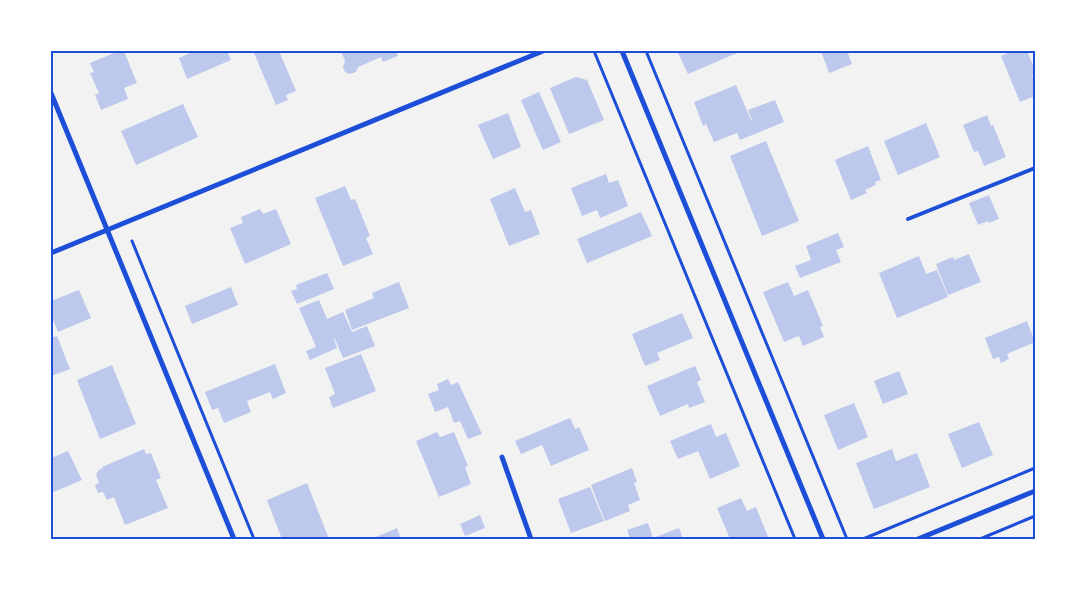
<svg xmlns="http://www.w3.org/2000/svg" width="1086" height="590" font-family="'Fira Sans Condensed',sans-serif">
  <rect width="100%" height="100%" fill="#f2f2f2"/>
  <g fill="#bdc9ec">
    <polygon points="119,51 124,51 137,83 124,88 128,99 101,110 95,95 99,93 90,73 94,72 90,63"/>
    <polygon points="189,51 227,51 231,60 187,79 179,58 190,53"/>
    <polygon points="257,51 279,51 296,91 286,95 288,100 276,105 254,53"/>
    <polygon points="341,51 396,51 398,56 383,62 381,57 358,67 356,72 350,74 345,72 343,67 345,61"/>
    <polygon points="677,51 736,51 737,53 688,74"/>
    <polygon points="821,51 847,51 852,64 829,73"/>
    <polygon points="1012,51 1027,51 1035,70 1035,74 1032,75 1035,81 1035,96 1020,102 1001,56"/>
    <polygon points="576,77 587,80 604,120 569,134 550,88"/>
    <polygon points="736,85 751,120 752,120 748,110 775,100 784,122 740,140 737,133 714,142 706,124 703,126 694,102"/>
    <polygon points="539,92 561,142 543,150 521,100"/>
    <polygon points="183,104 198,137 136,165 121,131"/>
    <polygon points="508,113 521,147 493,159 478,125"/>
    <polygon points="987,115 991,126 993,125 1006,157 984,166 978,151 974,152 963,125"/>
    <polygon points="926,123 940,157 898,175 884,141"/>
    <polygon points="766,141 799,221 762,236 730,156"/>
    <polygon points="868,146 881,180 875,182 876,185 865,190 867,193 851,200 835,160"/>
    <polygon points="606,174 609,183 618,180 628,206 600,218 597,210 582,216 571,188"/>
    <polygon points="345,186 351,200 355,199 370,236 366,238 373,254 343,266 315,198"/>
    <polygon points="515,188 525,212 531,210 540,234 509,246 490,199"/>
    <polygon points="989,195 999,219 989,223 988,221 978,225 969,203"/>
    <polygon points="260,209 263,214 276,209 291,244 245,264 230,228 243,223 241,217"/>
    <polygon points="641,212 652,236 587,263 577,239"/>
    <polygon points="838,233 844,247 836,250 841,262 800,278 795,266 811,260 806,246"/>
    <polygon points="969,254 981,282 948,295 936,264 953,257 954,260"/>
    <polygon points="919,256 926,274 937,270 948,297 897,318 879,273"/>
    <polygon points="327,273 334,289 297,304 291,291 297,289 296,285"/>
    <polygon points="399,282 409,308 352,330 345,310 374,298 372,293"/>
    <polygon points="788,282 794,296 808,290 823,326 820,327 824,337 803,346 799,336 784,342 763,292"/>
    <polygon points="231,287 238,305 192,324 185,306"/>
    <polygon points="79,290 91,318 58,332 51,315 51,301"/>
    <polygon points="319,300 327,319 343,312 352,332 367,326 375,346 343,358 335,339 334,339 337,348 310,360 306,351 316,347 299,308"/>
    <polygon points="682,313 693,338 657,353 660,360 645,366 632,334"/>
    <polygon points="1027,321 1035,342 1007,354 1009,359 1001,363 999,357 993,359 985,338"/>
    <polygon points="57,336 70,369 51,376 51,338"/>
    <polygon points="361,354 376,391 333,408 329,397 335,394 325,368"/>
    <polygon points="275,364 286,393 273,399 270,392 247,401 251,412 224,423 218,408 212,410 205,392"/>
    <polygon points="112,365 136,424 100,439 77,380"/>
    <polygon points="695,366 701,380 697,382 705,402 689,408 688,404 660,416 647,386"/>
    <polygon points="899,371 908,394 883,404 874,381"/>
    <polygon points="448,379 451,385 458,382 482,434 468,439 460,421 454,423 448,407 435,412 428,394 439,390 437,384"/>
    <polygon points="854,403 868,437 838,450 824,415"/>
    <polygon points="570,418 575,429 579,427 589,450 551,466 542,445 521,454 515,441"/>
    <polygon points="979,422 993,455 962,468 948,434"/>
    <polygon points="711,424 716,437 726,433 740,466 710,479 698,451 678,459 670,441"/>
    <polygon points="437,432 440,437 454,432 468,466 465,467 471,484 439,497 416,441"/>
    <polygon points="144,449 146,454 151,453 161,478 156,480 168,508 125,525 114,497 107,500 103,492 98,493 95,485 99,483 96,474 99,470 103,468 102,467"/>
    <polygon points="892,449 896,461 917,453 930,487 874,509 856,463"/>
    <polygon points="68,451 82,480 51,493 51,458"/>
    <polygon points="632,468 637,482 634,483 640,500 628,505 630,511 605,521 591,485"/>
    <polygon points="307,483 329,539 282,539 267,500"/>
    <polygon points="590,487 604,521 571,533 558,499"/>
    <polygon points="741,498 747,511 756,507 769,539 730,539 717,508"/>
    <polygon points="480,515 485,528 465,536 460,524"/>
    <polygon points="648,523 653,538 679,528 683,539 630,539 627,530"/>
    <polygon points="397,528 401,539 371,539"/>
  </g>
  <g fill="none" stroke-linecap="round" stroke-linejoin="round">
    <g stroke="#1d4ed8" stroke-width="3">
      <polyline points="594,51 795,539"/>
      <polyline points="646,51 847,539"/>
      <polyline points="132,241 254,539"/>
      <polyline points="863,539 1035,468"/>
      <polyline points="980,539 1035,516"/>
    </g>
    <polyline stroke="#1d4ed8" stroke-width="4" points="908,219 1035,168"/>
    <g stroke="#1d4ed8" stroke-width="5">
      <polyline points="622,51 823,539"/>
      <polyline points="51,93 234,539"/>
      <polyline points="51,253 543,51"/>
      <polyline points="502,457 531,539"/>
      <polyline points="918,539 1035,491"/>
    </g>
  </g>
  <rect width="1086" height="590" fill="none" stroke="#ffffff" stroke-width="105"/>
  <rect x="52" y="52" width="982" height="486" fill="none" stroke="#1d4ed8" stroke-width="2"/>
</svg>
